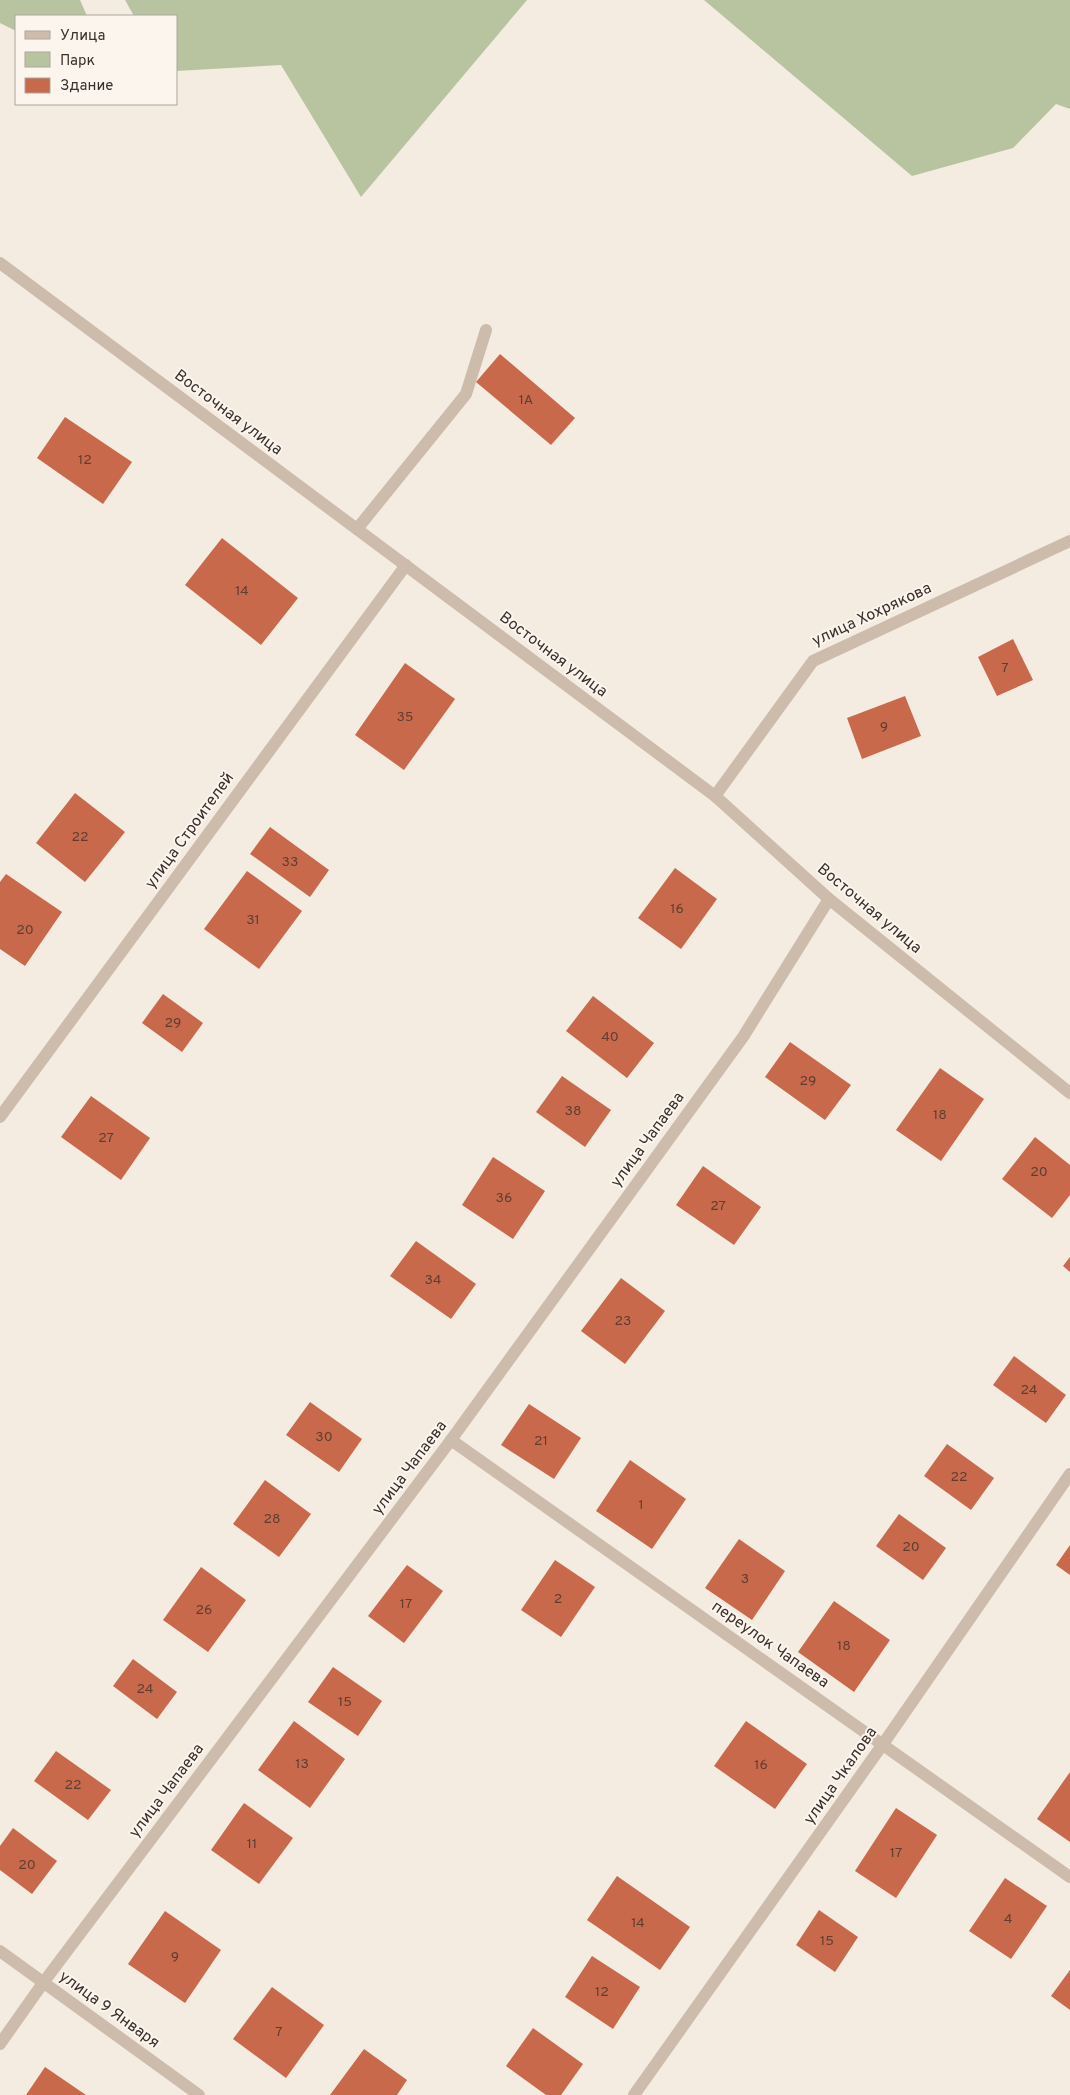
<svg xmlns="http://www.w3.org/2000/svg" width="1070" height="2095" font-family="Overpass,sans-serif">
  <rect width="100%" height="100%" fill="#f4ebe1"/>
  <g fill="#b8c4a0">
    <polygon points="0,0 80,0 87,16 16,16 16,31 0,23"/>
    <polygon points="125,0 527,0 361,197 281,65 176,71 176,16 134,16"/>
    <polygon points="704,0 1070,0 1070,109 1056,104 1013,148 912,176"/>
  </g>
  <g fill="#c8694b">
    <polygon points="500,354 575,418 551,445 476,382"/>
    <polygon points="65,417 132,462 103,504 37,458"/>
    <polygon points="222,538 298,598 261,645 185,585"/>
    <polygon points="1013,639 1033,680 997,696 978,657"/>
    <polygon points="405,663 455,699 404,770 355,735"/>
    <polygon points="905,696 921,736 862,759 847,718"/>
    <polygon points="75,793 125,832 85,882 36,843"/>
    <polygon points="270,827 329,870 310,897 250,854"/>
    <polygon points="675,868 717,899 681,949 638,918"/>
    <polygon points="247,871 302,911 259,969 204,929"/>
    <polygon points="6,874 62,912 25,966 0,949 0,882"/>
    <polygon points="163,994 203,1023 182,1052 142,1023"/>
    <polygon points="593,996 654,1043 627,1078 566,1031"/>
    <polygon points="790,1042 851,1085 825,1120 765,1077"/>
    <polygon points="940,1068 984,1099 941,1161 896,1130"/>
    <polygon points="562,1076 611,1110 585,1147 536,1112"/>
    <polygon points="91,1096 150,1138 121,1180 61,1137"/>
    <polygon points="1035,1137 1070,1165 1070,1195 1052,1218 1002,1179"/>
    <polygon points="493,1157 545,1191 513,1239 462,1205"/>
    <polygon points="703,1166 761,1207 734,1245 676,1205"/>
    <polygon points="416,1241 476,1284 451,1319 390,1276"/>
    <polygon points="1070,1257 1070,1272 1063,1266"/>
    <polygon points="621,1278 665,1311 625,1364 581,1331"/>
    <polygon points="1014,1356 1066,1395 1046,1423 993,1385"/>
    <polygon points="310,1402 362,1439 339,1472 286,1435"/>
    <polygon points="529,1404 581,1438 554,1479 501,1445"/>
    <polygon points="947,1444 994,1478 971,1510 924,1476"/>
    <polygon points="630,1460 686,1499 652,1549 596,1511"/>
    <polygon points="265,1480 311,1514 279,1557 233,1524"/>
    <polygon points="899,1514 946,1548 923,1580 876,1546"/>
    <polygon points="739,1539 785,1571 752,1620 705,1588"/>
    <polygon points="1070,1545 1070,1575 1056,1565"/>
    <polygon points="555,1560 595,1587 561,1637 521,1610"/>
    <polygon points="407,1565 443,1591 404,1643 368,1616"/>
    <polygon points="201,1567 246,1600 208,1652 163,1620"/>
    <polygon points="834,1601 890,1640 854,1692 798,1652"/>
    <polygon points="133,1659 177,1692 157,1719 113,1686"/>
    <polygon points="333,1667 382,1701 358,1736 308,1702"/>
    <polygon points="294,1721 345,1759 310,1808 258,1770"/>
    <polygon points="746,1721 807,1764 775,1809 714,1766"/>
    <polygon points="56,1751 111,1790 88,1820 34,1781"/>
    <polygon points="1070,1772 1070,1842 1037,1819"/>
    <polygon points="244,1803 293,1838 259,1884 211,1850"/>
    <polygon points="896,1808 937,1835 896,1898 855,1871"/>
    <polygon points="13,1828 57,1861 32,1894 0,1870 0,1846"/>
    <polygon points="617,1876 690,1927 660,1970 587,1920"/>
    <polygon points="1005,1878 1047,1906 1011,1959 969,1931"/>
    <polygon points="819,1910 858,1937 835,1972 796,1945"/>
    <polygon points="165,1911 221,1950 185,2003 128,1964"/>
    <polygon points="592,1956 640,1987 613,2029 565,1997"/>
    <polygon points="1070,1970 1070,2010 1051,1996"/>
    <polygon points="272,1987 324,2025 286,2078 233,2039"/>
    <polygon points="533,2028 583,2064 561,2095 546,2095 506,2066"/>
    <polygon points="364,2049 407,2080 397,2095 330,2095"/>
    <polygon points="45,2067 86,2095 26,2095"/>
  </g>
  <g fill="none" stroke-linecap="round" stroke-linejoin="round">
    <polyline stroke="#cdbbac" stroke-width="12" points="357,529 466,394 486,330"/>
    <g stroke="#cdbbac" stroke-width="12">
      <polyline points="0,263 715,796 829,899 1070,1093"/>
      <polyline points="715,796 813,661 1070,541"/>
      <polyline points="0,1117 406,565"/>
      <polyline points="451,1440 1070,1877"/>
      <polyline points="0,1951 199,2095"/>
      <polyline points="0,2044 43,1983 451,1440 743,1037 829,899"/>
      <polyline points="634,2095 883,1744 1070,1474"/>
    </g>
  </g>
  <g text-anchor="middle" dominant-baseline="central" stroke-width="4" stroke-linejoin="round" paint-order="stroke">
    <g font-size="14" fill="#5e3e33">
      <text x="526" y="400">1А</text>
      <text x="85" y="460">12</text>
      <text x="242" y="591">14</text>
      <text x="1005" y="668">7</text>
      <text x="405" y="717">35</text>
      <text x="884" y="727">9</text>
      <text x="80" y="837">22</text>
      <text x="290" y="862">33</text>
      <text x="677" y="909">16</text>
      <text x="253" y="920">31</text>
      <text x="25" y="930">20</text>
      <text x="173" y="1023">29</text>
      <text x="610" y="1037">40</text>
      <text x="808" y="1081">29</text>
      <text x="573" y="1111">38</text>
      <text x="940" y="1115">18</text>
      <text x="106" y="1138">27</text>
      <text x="1039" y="1172">20</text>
      <text x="504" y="1198">36</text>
      <text x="718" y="1206">27</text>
      <text x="433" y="1280">34</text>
      <text x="623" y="1321">23</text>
      <text x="1029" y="1390">24</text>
      <text x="324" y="1437">30</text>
      <text x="541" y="1441">21</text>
      <text x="959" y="1477">22</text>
      <text x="641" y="1505">1</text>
      <text x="272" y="1519">28</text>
      <text x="911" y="1547">20</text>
      <text x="745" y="1579">3</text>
      <text x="558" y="1599">2</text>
      <text x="406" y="1604">17</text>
      <text x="204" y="1610">26</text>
      <text x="844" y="1646">18</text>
      <text x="145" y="1689">24</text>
      <text x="345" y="1702">15</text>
      <text x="302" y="1764">13</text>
      <text x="761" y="1765">16</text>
      <text x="73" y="1785">22</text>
      <text x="252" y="1844">11</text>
      <text x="896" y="1853">17</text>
      <text x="27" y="1865">20</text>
      <text x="1008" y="1919">4</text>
      <text x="638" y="1923">14</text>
      <text x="827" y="1941">15</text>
      <text x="175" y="1957">9</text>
      <text x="602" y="1992">12</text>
      <text x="279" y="2032">7</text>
    </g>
    <g font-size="16" fill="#3b302b" stroke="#fbf5ee">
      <text transform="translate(228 413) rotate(37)">Восточная улица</text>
      <text transform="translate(872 615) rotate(-25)">улица Хохрякова</text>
      <text transform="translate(553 655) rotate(37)">Восточная улица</text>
      <text transform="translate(190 831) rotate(-54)">улица Строителей</text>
      <text transform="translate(869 909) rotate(40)">Восточная улица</text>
      <text transform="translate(648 1140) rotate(-54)">улица Чапаева</text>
      <text transform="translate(410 1468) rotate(-53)">улица Чапаева</text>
      <text transform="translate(770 1645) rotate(35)">переулок Чапаева</text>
      <text transform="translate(841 1776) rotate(-55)">улица Чкалова</text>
      <text transform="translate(167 1791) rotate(-53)">улица Чапаева</text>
      <text transform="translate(109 2010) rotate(36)">улица 9 Января</text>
    </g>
  </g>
  <rect x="15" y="15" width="162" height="90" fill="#fbf5ee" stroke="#aea6a0"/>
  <rect x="25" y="31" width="25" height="8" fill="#cdbbac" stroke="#aea6a0"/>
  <text x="60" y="40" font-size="15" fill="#3b302b">Улица</text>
  <rect x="25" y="52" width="25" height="15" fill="#b8c4a0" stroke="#aea6a0"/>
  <text x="60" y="65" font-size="15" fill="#3b302b">Парк</text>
  <rect x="25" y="78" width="25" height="15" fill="#c8694b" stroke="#aea6a0"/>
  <text x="60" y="90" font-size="15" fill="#3b302b">Здание</text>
</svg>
